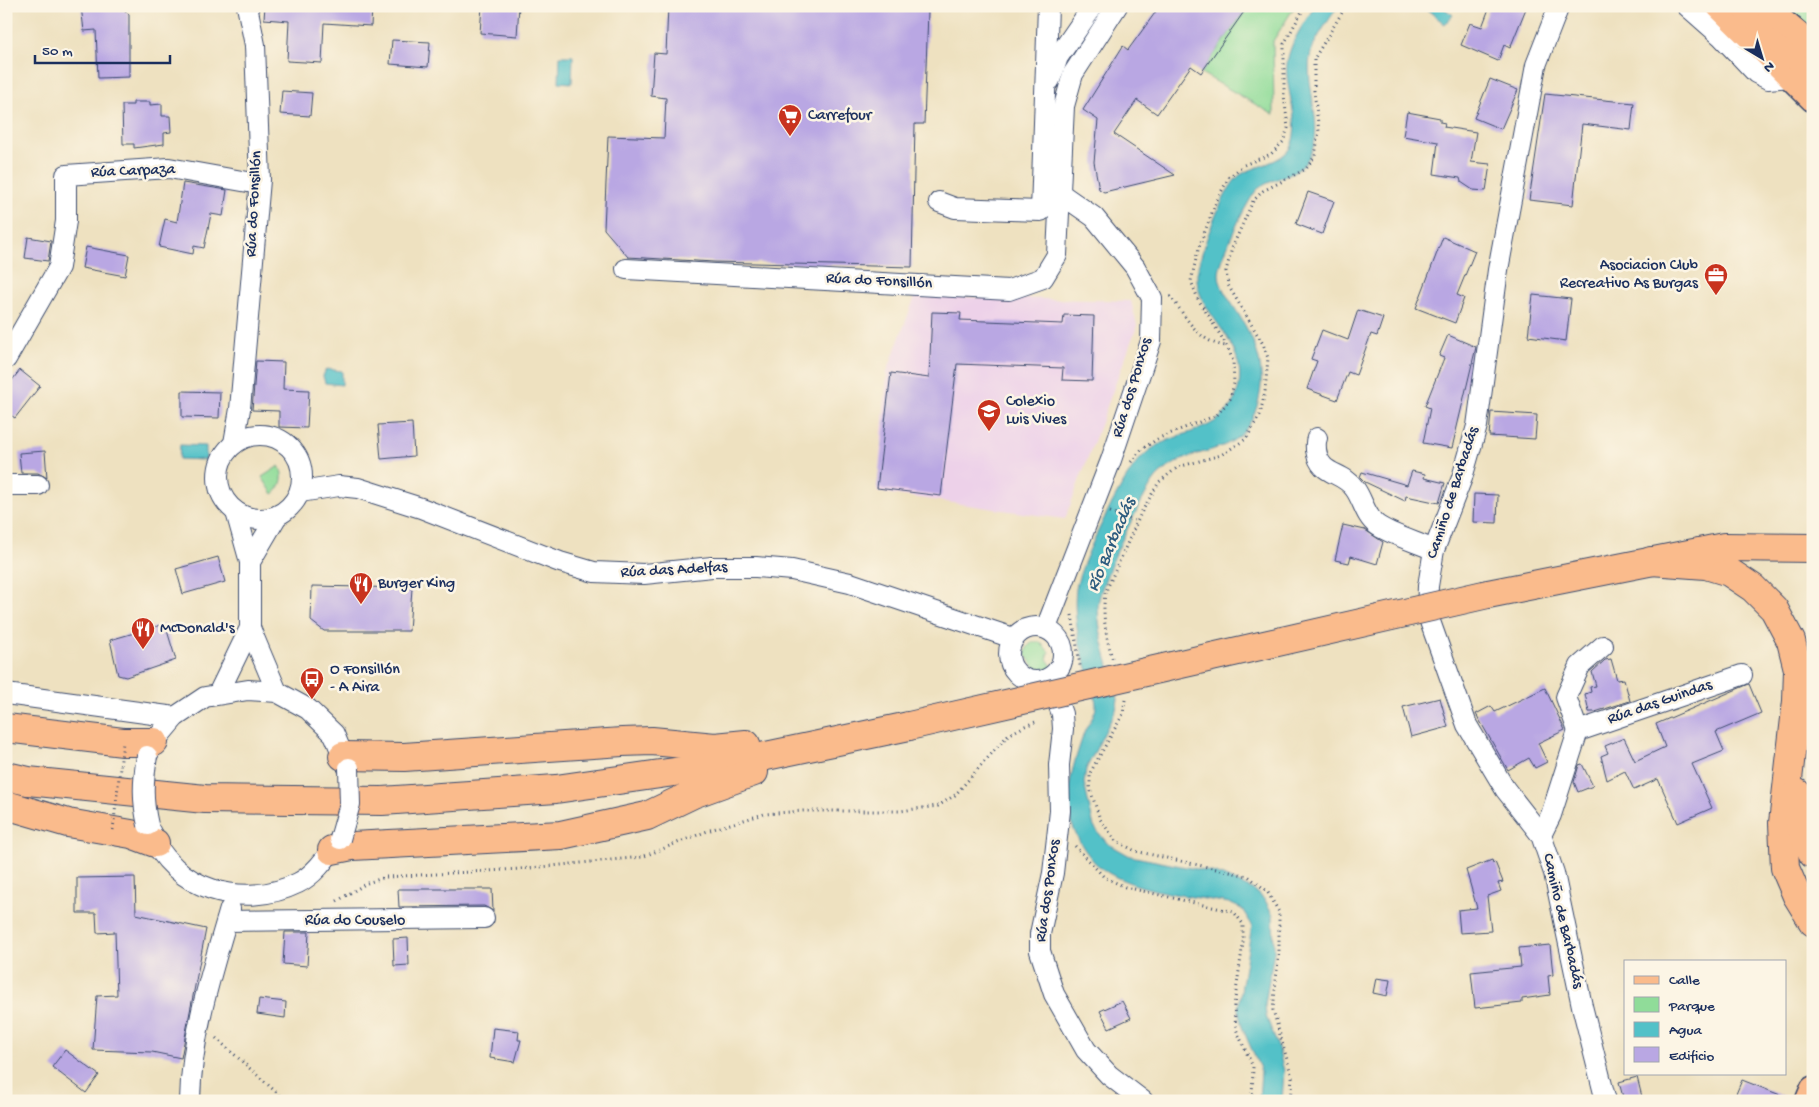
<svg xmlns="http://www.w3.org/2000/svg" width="1819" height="1107" font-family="'Gochi Hand',sans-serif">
  <rect width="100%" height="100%" fill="#fcf5e5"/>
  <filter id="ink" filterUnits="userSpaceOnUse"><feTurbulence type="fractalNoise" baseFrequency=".02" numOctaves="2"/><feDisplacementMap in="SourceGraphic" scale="10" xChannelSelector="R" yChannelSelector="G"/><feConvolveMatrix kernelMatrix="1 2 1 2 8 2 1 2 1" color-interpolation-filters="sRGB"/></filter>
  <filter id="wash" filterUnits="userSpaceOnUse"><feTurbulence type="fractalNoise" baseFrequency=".0096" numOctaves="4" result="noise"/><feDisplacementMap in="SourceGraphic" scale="20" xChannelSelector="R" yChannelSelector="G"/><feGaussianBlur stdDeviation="1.12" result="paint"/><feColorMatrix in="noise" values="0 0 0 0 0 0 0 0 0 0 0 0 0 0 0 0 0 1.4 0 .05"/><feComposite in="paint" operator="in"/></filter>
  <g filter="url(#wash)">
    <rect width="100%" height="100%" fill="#eee1c0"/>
    <polygon fill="#edd1e9" points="915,296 1131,301 1137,326 1065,519 877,492 887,372"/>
    <g fill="#90dc99" stroke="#56867c">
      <polygon points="1248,6 1295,6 1273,41 1274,115 1201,73"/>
      <polygon points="1784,6 1813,6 1813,39 1796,27"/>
      <path d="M279,466c6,9 3,22 -6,28l-11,-17z"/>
      <polygon points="1032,642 1040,642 1049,652 1047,659 1053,668 1045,674 1037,670 1025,655 1027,648"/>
    </g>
    <g fill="#53c1c8" stroke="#377893">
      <path d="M1315,6h23c-8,13 -26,36 -28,51 -5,31 15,69 0,98 -9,20 -35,22 -51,33 -11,8 -40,73 -40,86 0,12 9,23 15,33 22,34 36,65 21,105 -15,39 -43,34 -76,49 -7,4 -17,10 -23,17 -14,17 -58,108 -58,128 0,31 13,62 20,93l-2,11 -30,59 -2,14 10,44 13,16 23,13 86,17 36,16 13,11 8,15 1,36 -9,53 1,12 11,28 7,27 -2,30h-23l2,-30 -19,-44 -4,-18 14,-84 -10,-16 -13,-6c-41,-8 -113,-12 -139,-46 -33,-42 -22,-77 -6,-124 3,-8 11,-17 12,-26 1,-14 -14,-50 -17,-67 -3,-17 -5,-34 -3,-51 4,-26 45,-109 63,-129 29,-34 85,-20 99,-70 12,-47 -39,-74 -41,-110 -1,-20 27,-94 43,-105 14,-9 41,-12 50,-27 13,-25 -6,-58 -3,-85 3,-21 17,-40 28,-57z"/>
      <polygon points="1427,6 1441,6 1453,15 1445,24 1425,8"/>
      <polygon points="560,56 573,56 572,83 559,82"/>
      <polygon points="326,369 342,371 342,385 325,383 323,376"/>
      <polygon points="180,445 206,446 206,460 179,459"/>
    </g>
    <g id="blocks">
      <g fill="#b9a7e3">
        <polygon points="81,6 121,6 129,15 129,77 98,78 96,30 84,31"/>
        <polygon points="265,6 345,10 345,6 372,6 371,26 324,23 322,63 287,61 289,21 264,19"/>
        <polygon points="482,6 519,6 517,36 480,33"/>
        <polygon points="668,6 906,6 906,9 928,11 924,124 915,124 912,267 714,262 628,257 604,229 608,136 664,138 666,98 651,96 654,53 666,54"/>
        <polygon points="1160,6 1248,6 1201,73 1191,66 1157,114 1137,100 1114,134 1175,175 1104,192 1099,189 1094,162 1098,120 1083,110 1123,46 1128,50"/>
        <polygon points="1490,6 1527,6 1510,48 1504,45 1498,61 1461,45 1470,23 1482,27"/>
        <polygon points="392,40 430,42 428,67 390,64"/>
        <polygon points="1490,79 1518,90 1501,129 1474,118"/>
        <polygon points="282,91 312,93 310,116 280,114"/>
        <polygon points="1545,94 1634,103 1631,130 1582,124 1573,205 1529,200"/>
        <polygon points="133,102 150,102 150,105 162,104 162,116 170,116 171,132 164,133 164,144 134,148 134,144 123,144 122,105 133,105"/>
        <polygon points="1407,112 1440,118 1440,122 1445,123 1444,127 1476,132 1471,162 1490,164 1486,191 1473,190 1461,182 1460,178 1434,174 1438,142 1403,136"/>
        <polygon points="183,183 227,190 223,216 211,214 204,248 194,246 193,254 159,247 165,219 177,222"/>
        <polygon points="1308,192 1334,201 1322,234 1296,224"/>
        <polygon points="28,237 51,241 48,261 25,258"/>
        <polygon points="1443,237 1475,251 1457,295 1464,298 1455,323 1416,308"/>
        <polygon points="86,247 129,255 125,276 82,268"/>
        <polygon points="1533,295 1571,299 1566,341 1528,336"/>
        <polygon points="1358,310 1383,318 1377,336 1371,334 1356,375 1348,372 1337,400 1307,389 1317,361 1311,359 1322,330 1348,340"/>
        <polygon points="932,312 961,313 960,320 1063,324 1064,315 1094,316 1092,381 1062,380 1063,368 957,364 941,496 877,488 891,373 929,378"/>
        <polygon points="1448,335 1476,347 1452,448 1423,443 1430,408 1425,406 1444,358 1439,356"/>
        <polygon points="256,361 284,362 283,389 309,390 307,428 279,427 279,411 252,410"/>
        <polygon points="20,370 40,386 15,418 6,412 6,388"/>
        <polygon points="182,391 220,392 219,418 182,417"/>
        <polygon points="1491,412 1537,415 1535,439 1489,436"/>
        <polygon points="412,423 414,456 381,459 378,425"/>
        <polygon points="45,451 47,478 38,473 21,473 19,453"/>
        <polygon points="1412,471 1425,474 1424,478 1445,483 1439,503 1406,496 1405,501 1365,482 1360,477 1362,472 1407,485"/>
        <polygon points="1474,494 1498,495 1497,523 1473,522"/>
        <polygon points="1343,525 1365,530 1383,542 1377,564 1351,556 1349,563 1335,560"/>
        <polygon points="218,557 225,582 183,594 176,569"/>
        <polygon points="312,586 412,588 409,631 324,631 311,621"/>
        <polygon points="165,624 176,660 126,677 118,675 110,640"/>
        <polygon points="1611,659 1617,680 1624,679 1630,701 1595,712 1589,712 1585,694 1591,692 1590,687 1596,686 1592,672 1605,660"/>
        <polygon points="1749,684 1761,713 1716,732 1724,751 1692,764 1712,808 1678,823 1658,779 1634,790 1625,771 1607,780 1601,756 1608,753 1605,746 1624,738 1635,761 1665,747 1656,724"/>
        <polygon points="1545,688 1565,730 1538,743 1547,762 1535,768 1529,758 1508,770 1476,714 1491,706 1495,712"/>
        <polygon points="1440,698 1448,727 1411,737 1403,707"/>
        <polygon points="1582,764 1593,786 1578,792 1574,782 1579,765"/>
        <polygon points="1492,860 1493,863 1495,862 1503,882 1498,883 1501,891 1487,896 1491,931 1460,933 1458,910 1477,908 1466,870"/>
        <polygon points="135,877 136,914 206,929 181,1058 152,1052 93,1050 97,996 117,995 115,932 97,933 96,913 77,913 77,878"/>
        <polygon points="398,889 492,889 493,911 484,906 399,907"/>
        <polygon points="285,932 309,932 307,966 283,964"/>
        <polygon points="408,938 409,965 394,966 393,939"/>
        <polygon points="1550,945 1553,975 1548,976 1550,995 1522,999 1522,1003 1475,1008 1471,972 1521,967 1519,948"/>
        <polygon points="1376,978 1390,980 1387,996 1373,993"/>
        <polygon points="259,999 286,1002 285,1018 257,1014"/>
        <polygon points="1122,1001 1131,1018 1109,1028 1100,1011"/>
        <polygon points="493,1028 519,1031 518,1040 521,1040 515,1062 490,1058"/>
        <polygon points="65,1050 99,1075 86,1093 52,1067"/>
        <polygon points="1637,1077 1643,1101 1624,1101 1619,1082"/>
        <polygon points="1742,1080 1793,1100 1793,1101 1733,1101"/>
      </g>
    </g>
  </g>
  <g filter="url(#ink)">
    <use href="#blocks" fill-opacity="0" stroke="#3b4a6d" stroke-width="1"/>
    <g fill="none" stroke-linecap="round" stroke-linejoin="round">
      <g stroke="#3b4a6d" stroke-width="22">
        <g id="minor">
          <polyline points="1559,6 1536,65 1498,270 1477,426 1462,478 1434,550 1428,586 1427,613 1467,725 1505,789 1541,835 1554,873 1582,1006 1606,1101"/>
          <polyline points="1687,6 1721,36 1756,73 1768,79 1790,77"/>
          <polyline points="1050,80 1058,57 1093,6"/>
          <polyline points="939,202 955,208 1041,211 1048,6"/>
          <polyline points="626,269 1009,290 1043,278 1057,255 1064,106 1073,74 1117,6"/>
          <polyline points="6,359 59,267 66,221 66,175 169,168 259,184"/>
          <circle cx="260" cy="477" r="42"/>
          <path d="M1317,438c-2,5 -1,7 -1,12 4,27 26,20 39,39 8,11 10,27 22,36 12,9 42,18 57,25"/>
          <polyline points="234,443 240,409 260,180 255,45 247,6"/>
          <polyline points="6,485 38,485"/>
          <polyline points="300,492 339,486 358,488 421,508 560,562 594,572 644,574 712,567 756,567 792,570 850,583 1013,638"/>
          <polyline points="250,562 277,516"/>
          <circle cx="1036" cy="654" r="27"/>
          <polyline points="250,628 277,692"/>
          <polyline points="1046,628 1111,460 1151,341 1152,298 1135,267 1094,217 1061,194"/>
          <polyline points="1049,678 1062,714 1063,729 1059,765 1060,811 1053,873 1040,934 1040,951 1054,994 1086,1050 1109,1075 1143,1101"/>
          <polyline points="6,694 175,717"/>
          <polyline points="218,694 250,628 250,562 236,512"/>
          <polyline points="1578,731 1566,697 1580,666 1603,646"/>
          <polyline points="148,754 154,742 175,717 205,697 248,690 277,692 308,709 334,734 348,768"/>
          <path d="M150,831c23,59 93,79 148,52 18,-9 30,-28 42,-44"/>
          <polyline points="1541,835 1551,815 1578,731 1742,675"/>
          <polyline points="227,921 484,918"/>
          <path d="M190,1101c1,-65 22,-131 40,-192"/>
        </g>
      </g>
      <g stroke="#3b4a6d" stroke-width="28">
        <g id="major">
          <polyline points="1719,6 1813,99"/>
          <polyline points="1742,6 1813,73"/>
          <polyline points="1771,12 1813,47"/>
          <polyline points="1808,1101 1813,1089"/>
        </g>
      </g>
      <g stroke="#3b4a6d" stroke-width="30">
        <g id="highway">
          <polyline points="1651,561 1706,565 1729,572 1753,588 1774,609 1791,641 1798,669 1797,701 1783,823 1785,868 1797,896 1813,922"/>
          <polyline points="1488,594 1724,547 1813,548"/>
          <polyline points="6,728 123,742 154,742"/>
          <polyline points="343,756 404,757 622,742 652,741 715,747 746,744"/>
          <polyline points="6,776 28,781 205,799 382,801 556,789 723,765 909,726"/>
          <path d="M1797,793c-2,22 6,42 16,61"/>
          <polyline points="6,805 68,823 131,834 155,843"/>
          <polyline points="332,850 352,846 561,835 647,816 693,794 754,772"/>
        </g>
      </g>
      <g stroke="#3b4a6d" stroke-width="3" stroke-dasharray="1 4" stroke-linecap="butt">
        <path d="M1170,296c17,21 27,47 57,50"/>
        <polyline points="1131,462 1142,449 1159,438 1217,415 1230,399 1234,383 1233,361 1227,346 1198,299 1191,281 1198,250 1216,202 1229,177 1244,165 1271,154 1283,142 1288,128 1284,95 1284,44 1305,6"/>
        <polyline points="1110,512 1137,522"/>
        <polyline points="1072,615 1080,666"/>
        <path d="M1112,658c-6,-22 -10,-43 -7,-65l36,-80 18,-31 19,-15 43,-12 25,-16 14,-24 5,-24 3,-33 -5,-14 -35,-59 -2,-14 6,-23 21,-47 10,-10 43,-22 9,-13 4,-25 -5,-40v-32l32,-53"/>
        <polyline points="1125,700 1123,714 1090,773 1090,789 1100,819 1115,840 1135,851 1248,876 1267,891 1279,912 1279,951 1273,1010 1292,1077 1290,1101"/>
        <polyline points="1075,846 1104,877 1125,887 1234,912 1243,924 1243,943 1234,1006 1236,1029 1253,1067 1252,1101"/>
        <polyline points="337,901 367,883 386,877 520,869 642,857 710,830 764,814 803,811 900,811 938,806 955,795 1008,735 1025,726 1038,721"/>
        <polyline points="216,1038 286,1101"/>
      </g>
      <use href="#minor" stroke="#fff" stroke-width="20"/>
      <use href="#major" stroke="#fabb8c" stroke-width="25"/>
      <use href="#highway" stroke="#fabb8c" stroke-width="28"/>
      <g stroke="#3b4a6d" stroke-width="22" stroke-linecap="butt">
        <g id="minor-bridge">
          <path d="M147,756c-4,25 -5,44 1,69"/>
          <polyline points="340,839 350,804 349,768"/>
        </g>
      </g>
      <g stroke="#3b4a6d" stroke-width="30" stroke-linecap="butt">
        <polyline id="highway-bridge" points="909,726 1488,594"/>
      </g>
      <polyline stroke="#3b4a6d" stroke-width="3" stroke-dasharray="1 4" stroke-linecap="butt" points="113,830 123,742"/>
      <use href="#minor-bridge" stroke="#fff" stroke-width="20"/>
      <use href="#highway-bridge" stroke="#fabb8c" stroke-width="28"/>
    </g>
  </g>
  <defs>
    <g id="supermarket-pin" transform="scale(1.25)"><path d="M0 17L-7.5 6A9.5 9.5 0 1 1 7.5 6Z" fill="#c8321e" stroke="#fcf5e5"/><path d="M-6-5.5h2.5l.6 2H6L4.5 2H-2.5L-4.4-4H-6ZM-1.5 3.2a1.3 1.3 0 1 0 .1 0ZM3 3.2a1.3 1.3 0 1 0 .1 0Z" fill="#fff"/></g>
    <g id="office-pin" transform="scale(1.25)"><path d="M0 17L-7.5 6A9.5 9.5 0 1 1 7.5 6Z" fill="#c8321e" stroke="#fcf5e5"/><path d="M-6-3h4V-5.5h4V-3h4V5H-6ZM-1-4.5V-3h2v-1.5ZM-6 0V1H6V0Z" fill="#fff"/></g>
    <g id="school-pin" transform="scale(1.25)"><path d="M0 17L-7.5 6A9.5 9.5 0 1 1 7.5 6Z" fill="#c8321e" stroke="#fcf5e5"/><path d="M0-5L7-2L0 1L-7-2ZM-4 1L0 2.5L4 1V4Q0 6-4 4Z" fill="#fff"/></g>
    <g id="restaurant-pin" transform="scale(1.25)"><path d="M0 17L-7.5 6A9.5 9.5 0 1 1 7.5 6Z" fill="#c8321e" stroke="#fcf5e5"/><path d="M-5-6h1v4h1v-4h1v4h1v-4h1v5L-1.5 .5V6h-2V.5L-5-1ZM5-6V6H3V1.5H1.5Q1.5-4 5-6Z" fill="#fff"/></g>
    <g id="bus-pin" transform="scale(1.25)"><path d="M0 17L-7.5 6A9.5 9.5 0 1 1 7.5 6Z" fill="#c8321e" stroke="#fcf5e5"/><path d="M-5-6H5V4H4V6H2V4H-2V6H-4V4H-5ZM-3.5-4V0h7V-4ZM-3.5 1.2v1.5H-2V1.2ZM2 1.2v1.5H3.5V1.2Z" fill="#fff"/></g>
  </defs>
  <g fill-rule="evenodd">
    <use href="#supermarket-pin" x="790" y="116"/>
    <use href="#office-pin" x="1716" y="275"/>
    <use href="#school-pin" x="989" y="411"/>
    <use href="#restaurant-pin" x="361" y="584"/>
    <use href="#restaurant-pin" x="143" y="629"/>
    <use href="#bus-pin" x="312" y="679"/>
  </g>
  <g text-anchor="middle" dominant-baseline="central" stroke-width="5" stroke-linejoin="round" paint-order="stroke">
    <g font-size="16" fill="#1b2f5e" stroke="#fcf5e5" text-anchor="start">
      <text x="808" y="116">Carrefour</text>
      <text x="1698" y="266" text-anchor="end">Asociacion Club<tspan x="1698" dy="18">Recreativo As Burgas</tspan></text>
      <text x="1006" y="402">Colexio<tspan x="1006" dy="18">Luis Vives</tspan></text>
      <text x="378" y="584">Burger King</text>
      <text x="160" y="629">McDonald's</text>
      <text x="330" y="670">O Fonsillón<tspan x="330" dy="18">- A Aira</tspan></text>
    </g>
    <g font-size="16" fill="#1b2f5e" stroke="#fcf5e5">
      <text transform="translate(133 172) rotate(-2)">Rúa Carpaza</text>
      <text transform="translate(255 204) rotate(-87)">Rúa do Fonsillón</text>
      <text transform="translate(879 282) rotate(3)">Rúa do Fonsillón</text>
      <text transform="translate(1133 388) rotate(-73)">Rúa dos Ponxos</text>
      <text transform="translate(1454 493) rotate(-72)">Camiño de Barbadás</text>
      <text transform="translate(674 571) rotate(-3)">Rúa das Adelfas</text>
      <text transform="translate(1660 703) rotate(-19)">Rúa das Guindas</text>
      <text transform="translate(1049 891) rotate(-82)">Rúa dos Ponxos</text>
      <text x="355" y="921">Rúa do Couselo</text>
      <text transform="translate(1562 921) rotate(77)">Camiño de Barbadás</text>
    </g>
    <g font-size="18" font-style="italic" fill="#2c5b7e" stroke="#fcf5e5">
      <text transform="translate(1112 545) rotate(-67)">Río Barbadás</text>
    </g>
  </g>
  <rect width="1819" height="1107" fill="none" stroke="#fcf5e5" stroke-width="25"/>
  <rect x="1624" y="960" width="162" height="115" fill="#fcf5e5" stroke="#a2a6af"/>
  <rect x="1634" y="976" width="25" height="8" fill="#fabb8c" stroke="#a2a6af"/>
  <text x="1669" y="984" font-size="15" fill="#1b2f5e">Calle</text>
  <rect x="1634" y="997" width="25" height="15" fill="#90dc99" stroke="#a2a6af"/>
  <text x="1669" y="1010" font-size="15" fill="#1b2f5e">Parque</text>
  <rect x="1634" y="1022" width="25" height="15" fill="#53c1c8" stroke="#a2a6af"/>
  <text x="1669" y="1034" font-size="15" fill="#1b2f5e">Agua</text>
  <rect x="1634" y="1047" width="25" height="15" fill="#b9a7e3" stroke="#a2a6af"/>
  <text x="1669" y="1060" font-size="15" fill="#1b2f5e">Edificio</text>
  <g transform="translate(1762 58) rotate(142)" stroke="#fcf5e5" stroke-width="4" paint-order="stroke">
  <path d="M0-4L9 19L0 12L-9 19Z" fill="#1b2f5e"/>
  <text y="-8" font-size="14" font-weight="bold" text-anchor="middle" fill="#1b2f5e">N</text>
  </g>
  <path d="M35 55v8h135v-8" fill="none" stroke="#1b2f5e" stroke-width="2.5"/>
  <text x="42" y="55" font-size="15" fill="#1b2f5e" stroke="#fcf5e5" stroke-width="4" paint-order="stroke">50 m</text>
</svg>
